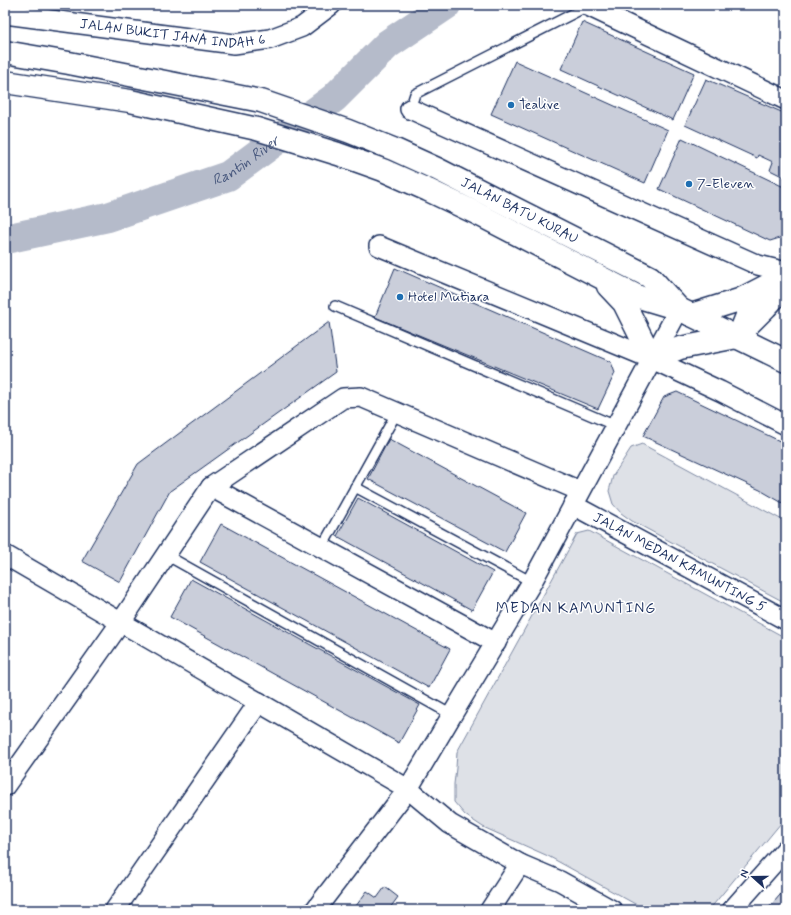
<svg xmlns="http://www.w3.org/2000/svg" width="791" height="915" font-family="Mynerve,sans-serif">
  <rect width="100%" height="100%" fill="#fff"/>
  <filter id="ink" filterUnits="userSpaceOnUse"><feTurbulence type="fractalNoise" baseFrequency=".025" numOctaves="2"/><feDisplacementMap in="SourceGraphic" scale="8" xChannelSelector="R" yChannelSelector="G"/><feConvolveMatrix kernelMatrix="1 2 1 2 8 2 1 2 1" color-interpolation-filters="sRGB"/></filter>
  <g filter="url(#ink)">
    <g fill="#dee1e7" stroke="#7c88a2">
      <polygon points="642,444 786,522 786,603 632,521 621,513 613,504 609,491 613,476 631,448"/>
      <polygon points="589,531 786,638 786,817 709,910 646,910 548,856 483,827 465,815 454,802 454,784 456,768 457,752 577,534"/>
    </g>
    <g fill="none" stroke-linecap="round" stroke-linejoin="round">
      <path stroke="#b5bbca" stroke-width="30" id="s1" d="M5,239l103,-22 120,-41 106,-78 54,-54 58,-39"/>
    </g>
    <g fill="#caceda" stroke="#1b2f5e">
      <polygon points="582,22 694,73 673,120 561,69"/>
      <polygon points="515,61 668,130 645,183 491,114"/>
      <polygon points="706,79 786,114 786,178 770,170 773,162 758,155 757,158 685,125"/>
      <polygon points="682,138 786,188 786,236 770,241 659,189"/>
      <polygon points="395,268 611,362 615,373 598,409 375,317"/>
      <polygon points="329,322 336,372 170,491 120,582 82,561 138,464"/>
      <polygon points="677,392 786,444 786,505 760,490 643,436 664,397"/>
      <polygon points="389,439 526,513 505,552 368,479"/>
      <polygon points="358,498 493,572 472,610 337,536"/>
      <polygon points="221,524 450,649 429,688 200,562"/>
      <polygon points="191,579 420,705 399,743 170,617"/>
      <polygon points="385,887 398,897 390,908 393,910 353,910 367,891 377,898"/>
      <polygon points="786,888 786,910 767,910"/>
    </g>
    <g fill="none" stroke-linecap="round" stroke-linejoin="round">
      <g stroke="#1b2f5e" stroke-width="12">
        <g id="service">
          <polyline points="410,109 415,94 588,6"/>
          <polyline points="335,306 616,426"/>
          <polyline points="355,487 532,582"/>
          <polyline points="322,547 397,412"/>
          <polyline points="166,555 452,715"/>
        </g>
      </g>
      <g stroke="#1b2f5e" stroke-width="22">
        <g id="minor">
          <polyline points="588,6 786,100"/>
          <path id="s2" d="M5,14l229,30 36,-5 32,-12 29,-22"/>
          <polyline points="410,109 758,265 782,271"/>
          <polyline points="379,246 652,359 720,391 786,425"/>
          <polyline points="748,327 767,308 786,287"/>
          <polyline points="737,337 748,309 768,289"/>
          <polyline points="211,487 496,643"/>
          <path id="s3" d="M573,505l213,115"/>
          <polyline points="5,555 408,789 450,824 520,864 560,881 612,910"/>
          <polyline points="5,786 121,622 211,487 343,398 361,397 580,491"/>
          <polyline points="115,910 259,702"/>
          <polyline points="315,910 408,789 452,715 532,582 679,309"/>
          <polyline points="490,910 520,864"/>
          <polyline points="732,910 786,849"/>
        </g>
      </g>
      <g stroke="#1b2f5e" stroke-width="25">
        <g id="secondary">
          <path id="s4" d="M5,52l64,11 192,38 87,30 45,18 44,20 213,108 29,32"/>
          <polyline points="5,82 130,101 257,129 338,154 383,170 428,190 474,212 639,297 679,309 786,361"/>
          <polyline points="608,286 624,303 652,359 680,348 737,337"/>
          <polyline points="691,315 739,300 774,282"/>
        </g>
      </g>
      <use href="#service" stroke="#fff" stroke-width="9"/>
      <use href="#minor" stroke="#fff" stroke-width="19"/>
      <use href="#secondary" stroke="#fff" stroke-width="22"/>
    </g>
  </g>
  <g fill="#1f6fb2" stroke="#fff" stroke-width="1.5">
    <circle cx="511" cy="105" r="4"/>
    <circle cx="689" cy="184" r="4"/>
    <circle cx="400" cy="297" r="4"/>
  </g>
  <g text-anchor="middle" dominant-baseline="central" stroke-width="3" stroke-linejoin="round" paint-order="stroke">
    <g font-size="14" fill="#1b2f5e" stroke="#fff">
      <text stroke="none"><textPath href="#s2" startOffset="169">JALAN BUKIT JANA INDAH 6</textPath></text>
      <text stroke="none"><textPath href="#s4" startOffset="542">JALAN BATU KURAU</textPath></text>
      <text stroke="none"><textPath href="#s3" startOffset="121">JALAN MEDAN KAMUNTING 5</textPath></text>
    </g>
    <g font-size="14" fill="#1b2f5e" stroke="#fff" text-anchor="start">
      <text x="519" y="105">Tealive</text>
      <text x="697" y="184">7-Eleven</text>
      <text x="408" y="297">Hotel Mutiara</text>
    </g>
    <g font-size="15" font-style="italic" fill="#49597e" stroke="#fff">
      <text stroke="none"><textPath href="#s1" startOffset="255">Rantin River</textPath></text>
    </g>
    <g font-size="15" letter-spacing="1" fill="#1b2f5e" stroke="#fff">
      <text x="576" y="609">MEDAN KAMUNTING</text>
    </g>
  </g>
  <rect width="791" height="915" fill="none" stroke="#fff" stroke-width="20"/>
  <rect x="10" y="10" width="771" height="895" fill="none" stroke="#1b2f5e" stroke-width="1.5" filter="url(#ink)"/>
  <g transform="translate(753 877) rotate(291)" stroke="#ffffff" stroke-width="3" paint-order="stroke">
  <path d="M0-3L7 15L0 10L-7 15Z" fill="#1b2f5e"/>
  <text y="-6" font-size="11" font-weight="bold" text-anchor="middle" fill="#1b2f5e">N</text>
  </g>
</svg>
